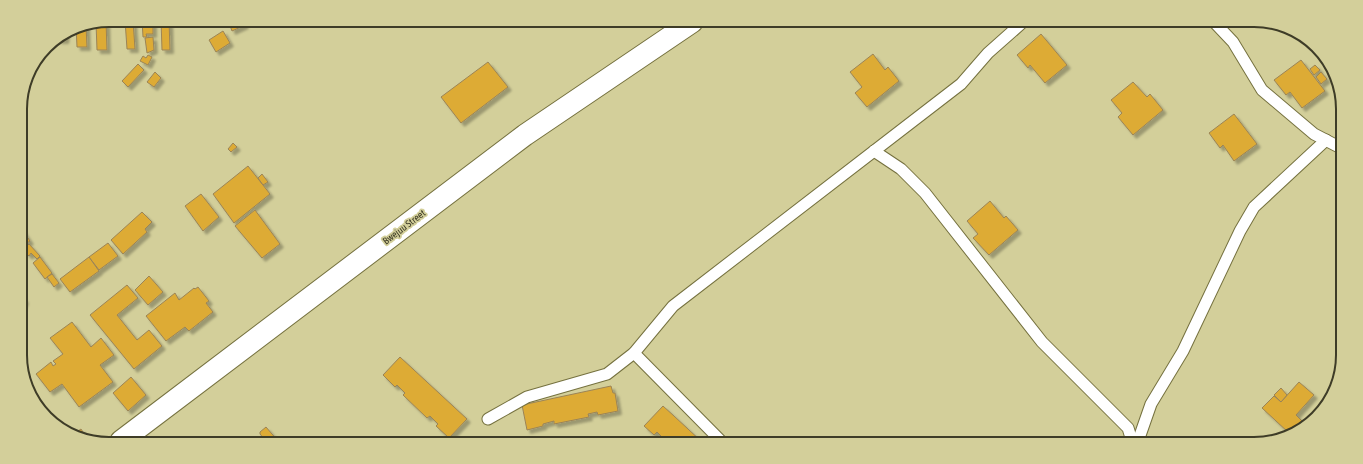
<svg xmlns="http://www.w3.org/2000/svg" width="1363" height="464" font-family="'Asap Condensed',sans-serif">
  <defs>
    <filter id="shadow"><feDropShadow dx="3.5" dy="3.5" stdDeviation="1" flood-color="#0004"/></filter>
  </defs>
  <rect width="100%" height="100%" fill="#d3cf9a"/>
  <g fill="#ddab36" stroke="#9b8456" filter="url(#shadow)">
    <polygon points="125,20 133,20 135,49 127,49"/>
    <polygon points="142,20 153,20 153,34 146,34 147,37 143,37"/>
    <polygon points="161,20 169,20 170,50 162,50"/>
    <polygon points="234,20 243,20 245,25 232,31 229,23"/>
    <polygon points="106,21 107,50 97,50 96,23"/>
    <polygon points="86,25 87,47 77,47 76,26"/>
    <polygon points="223,31 230,43 216,52 209,40"/>
    <polygon points="66,33 65,40 58,40 58,38"/>
    <polygon points="1041,34 1067,65 1045,83 1030,65 1028,68 1017,55"/>
    <polygon points="153,37 154,50 147,53 145,38"/>
    <polygon points="873,54 885,70 888,67 899,81 867,107 855,93 862,87 850,72"/>
    <polygon points="148,55 152,57 148,65 140,61 143,56 146,58"/>
    <polygon points="1301,60 1325,91 1302,108 1290,92 1286,95 1274,80"/>
    <polygon points="488,62 508,87 461,123 441,97"/>
    <polygon points="138,64 144,70 128,87 122,81"/>
    <polygon points="1315,65 1320,70 1314,75 1310,69"/>
    <polygon points="155,72 161,78 154,87 147,82"/>
    <polygon points="1321,72 1327,79 1321,84 1316,77"/>
    <polygon points="1133,82 1147,97 1150,94 1163,110 1133,135 1118,117 1122,113 1111,100"/>
    <polygon points="1234,114 1257,144 1234,161 1223,145 1220,148 1209,133"/>
    <polygon points="233,143 237,147 231,152 228,149"/>
    <polygon points="248,166 270,194 234,223 213,194"/>
    <polygon points="262,174 268,182 263,185 258,178"/>
    <polygon points="201,194 219,217 203,231 185,206"/>
    <polygon points="990,201 1004,218 1006,216 1018,230 989,255 973,238 978,234 967,221"/>
    <polygon points="255,210 280,244 262,258 235,226"/>
    <polygon points="142,212 152,222 145,229 147,232 123,254 111,240"/>
    <polygon points="22,229 30,241 21,247 21,230"/>
    <polygon points="108,243 118,256 99,270 89,257"/>
    <polygon points="29,244 40,256 37,259 31,253 29,256 23,250"/>
    <polygon points="40,257 52,273 45,279 33,263"/>
    <polygon points="89,257 99,271 70,292 60,279"/>
    <polygon points="52,274 59,283 54,287 47,277"/>
    <polygon points="149,276 163,292 148,305 135,290"/>
    <polygon points="127,285 138,298 117,315 137,340 149,330 162,346 134,369 90,315"/>
    <polygon points="198,287 209,301 206,303 213,312 189,331 185,327 166,341 146,316 175,293 179,300 194,288 195,289"/>
    <polygon points="21,295 25,300 21,309"/>
    <polygon points="72,322 91,347 101,338 114,355 100,365 113,382 79,407 62,384 50,392 36,374 51,362 53,366 56,364 53,361 63,354 50,338"/>
    <polygon points="400,357 467,419 449,438 436,426 438,424 430,416 427,418 403,395 405,393 397,385 395,387 383,375"/>
    <polygon points="131,377 146,395 128,411 113,393"/>
    <polygon points="1299,382 1314,395 1296,415 1304,423 1301,428 1289,433 1262,408 1274,396 1281,402"/>
    <polygon points="611,386 613,393 615,393 618,411 598,415 597,412 588,414 589,417 554,424 554,421 543,424 543,426 527,430 522,405"/>
    <polygon points="1281,388 1287,395 1281,402 1274,395"/>
    <polygon points="663,406 674,416 702,442 667,442 657,432 654,435 644,426"/>
    <polygon points="266,427 278,441 261,441 264,439 260,434 260,432"/>
    <polygon points="81,429 89,441 86,441 75,433"/>
  </g>
  <g fill="none" stroke-linecap="round" stroke-linejoin="round">
    <g stroke="#75713f" stroke-width="13">
      <g id="lane">
        <polyline points="1215,23 1233,42 1262,90 1314,134 1341,148"/>
        <polyline points="874,151 901,169 925,193 1042,342 1128,428 1133,444"/>
        <polyline points="634,353 722,442"/>
        <polyline points="488,419 527,397 607,374 634,353 673,306 961,84 988,53 1023,22"/>
        <polyline points="1137,444 1151,404 1183,351 1240,231 1254,207 1326,140"/>
      </g>
    </g>
    <g stroke="#75713f" stroke-width="23">
      <polyline id="street" points="121,441 525,135 692,22"/>
    </g>
    <use href="#lane" stroke="#fff" stroke-width="11"/>
    <use href="#street" stroke="#fff" stroke-width="21"/>
  </g>
  <g text-anchor="middle" dominant-baseline="central" stroke-width="3.5" stroke-linejoin="round" paint-order="stroke">
    <g font-size="10" fill="#3e3c27" stroke="#d3cf9a">
      <text transform="translate(404 227) rotate(-37)">Bwejuu Street</text>
    </g>
  </g>
  <path d="M0 0H1363V464H0ZM109 27H1254A82 82 0 0 1 1336 109V355A82 82 0 0 1 1254 437H109A82 82 0 0 1 27 355V109A82 82 0 0 1 109 27Z" fill="#d3cf9a" fill-rule="evenodd"/>
  <path fill="none" stroke="#3e3c27" stroke-width="2" d="M109 27H1254A82 82 0 0 1 1336 109V355A82 82 0 0 1 1254 437H109A82 82 0 0 1 27 355V109A82 82 0 0 1 109 27Z"/>
</svg>
